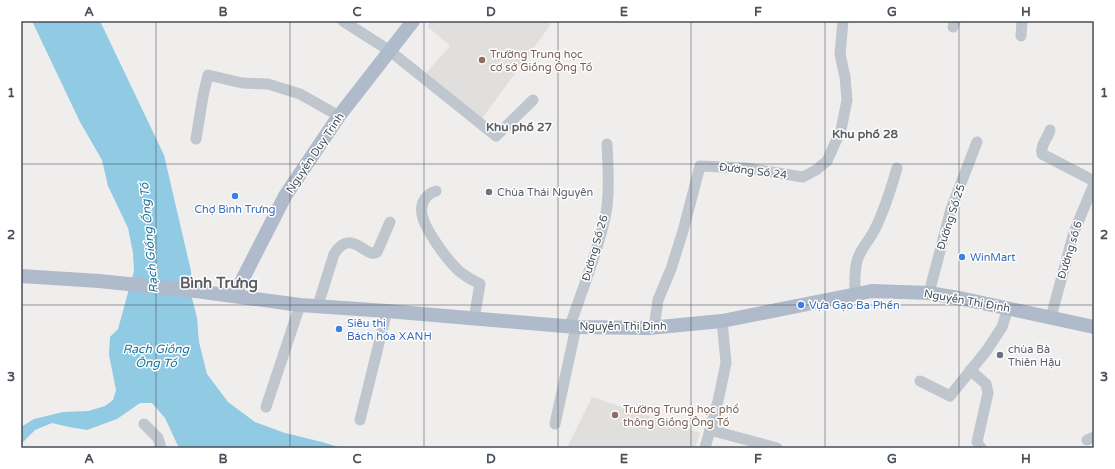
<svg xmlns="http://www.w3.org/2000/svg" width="1115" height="469" font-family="'Varela Round',sans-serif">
  <rect width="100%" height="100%" fill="#f0eded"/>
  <g fill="#e0dfde">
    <polygon points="432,21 550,21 549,27 481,120 426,73 450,46 427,26"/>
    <polygon points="592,397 700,433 695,448 567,448"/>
  </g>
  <polygon fill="#90cae3" points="32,21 100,21 164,155 191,271 192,298 197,318 199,342 207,374 228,402 255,422 285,433 322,442 342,448 179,448 165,418 152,403 140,403 117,419 87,430 69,427 52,423 35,430 21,444 21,427 34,419 63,412 88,411 105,406 113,400 116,390 109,355 110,337 118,329 134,271 133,253 128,228 108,186 102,160 80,122"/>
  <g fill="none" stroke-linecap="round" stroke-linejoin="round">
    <g stroke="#bfc6ce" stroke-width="11">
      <polyline points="343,21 390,51 496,136 533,100"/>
      <polyline points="953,27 955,21"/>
      <polyline points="1021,36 1022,21"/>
      <path d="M1050,130c-2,9 -10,14 -8,24l52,27"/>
      <polyline points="196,139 203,96 208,75 242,83 268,84 300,94 339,116"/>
      <path d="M436,191c-10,3 -16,12 -14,23 2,15 26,47 37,57 7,6 13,9 21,13l-6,35"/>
      <polyline points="929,293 951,209 977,142"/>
      <path d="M855,295c0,-11 -1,-23 2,-34 3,-12 13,-21 18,-32 10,-20 16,-40 22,-61"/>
      <path d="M318,305l16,-51c18,-28 32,6 43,-2l13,-30"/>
      <polyline points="1051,317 1074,232 1094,184"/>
      <path d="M570,326c12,-36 27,-72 35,-108 5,-21 3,-52 2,-74"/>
      <polyline points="654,328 658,300 671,269 683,231 700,166 746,168 803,177 816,170 827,161 841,130 847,100 845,77 840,54 843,21"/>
      <polyline points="970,370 986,384 988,393 977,442 981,448"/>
      <polyline points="920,381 950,396 987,350 1002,327 1008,308"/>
      <polyline points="266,407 300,305"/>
      <polyline points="360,420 387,311"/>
      <polyline points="144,424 158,438 161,448"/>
      <polyline points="555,424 576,327"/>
      <polyline points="710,430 777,448"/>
      <polyline points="1087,440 1094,437"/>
      <polyline points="705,448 718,401 726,363 722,321"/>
    </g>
    <g stroke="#afbaca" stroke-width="14">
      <polyline points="21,276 99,281 196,291 300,305 387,311 576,327 649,328 722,321 872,291 929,293 964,299 1094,327"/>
      <polyline points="234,296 285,196 339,116 413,21"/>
    </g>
  </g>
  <path fill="none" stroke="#474f59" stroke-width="1" stroke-opacity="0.55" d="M156,21v427M290,21v427M424,21v427M558,21v427M691,21v427M825,21v427M959,21v427M21,164h1073M21,305h1073"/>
  <g fill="#8d6e63" stroke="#fff" stroke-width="1.5">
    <circle cx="482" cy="60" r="4"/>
    <circle cx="615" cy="415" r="4"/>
  </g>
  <g fill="#6b7280" stroke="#fff" stroke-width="1.5">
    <circle cx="489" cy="192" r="4"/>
    <circle cx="1000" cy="355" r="4"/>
  </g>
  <g fill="#3f7fe0" stroke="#fff" stroke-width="1.5">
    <circle cx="235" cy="196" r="4"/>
    <circle cx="962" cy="257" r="4"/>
    <circle cx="801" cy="305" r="4"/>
    <circle cx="339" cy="329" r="4"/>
  </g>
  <g text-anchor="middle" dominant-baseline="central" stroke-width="3" stroke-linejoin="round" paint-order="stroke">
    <g font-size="11" fill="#785e54" stroke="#fff" text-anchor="start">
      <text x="490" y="54">Trường Trung học<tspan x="490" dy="13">cơ sở Giồng Ông Tố</tspan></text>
      <text x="623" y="409">Trường Trung học phổ<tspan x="623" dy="13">thông Giồng Ông Tố</tspan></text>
    </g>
    <g font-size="11" fill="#474f59" stroke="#fff">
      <text transform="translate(315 153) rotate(-56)">Nguyễn Duy Trinh</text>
      <text transform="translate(753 171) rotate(7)">Đường Số 24</text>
      <text transform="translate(951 217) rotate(-72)">Đường Số 25</text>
      <text transform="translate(595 248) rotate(-74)">Đường Số 26</text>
      <text transform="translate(1070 250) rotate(-73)">Đường số 6</text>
      <text transform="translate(967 301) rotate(10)">Nguyễn Thị Định</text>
      <text x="623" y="326">Nguyễn Thị Định</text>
    </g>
    <g font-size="11" fill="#5b616d" stroke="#fff" text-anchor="start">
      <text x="497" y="192">Chùa Thái Nguyên</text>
      <text x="1008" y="349">chùa Bà<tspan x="1008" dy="13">Thiên Hậu</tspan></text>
    </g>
    <g font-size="11" fill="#366cbe" stroke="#fff" text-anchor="start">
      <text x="235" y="209" text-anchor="middle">Chợ Bình Trưng</text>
      <text x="970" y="257">WinMart</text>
      <text x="809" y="305">Vựa Gạo Ba Phến</text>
      <text x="347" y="323">Siêu thị<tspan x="347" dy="13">Bách hóa XANH</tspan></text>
    </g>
    <g font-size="12" font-weight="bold" fill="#5a5d61" stroke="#fff">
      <text x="519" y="127">Khu phố 27</text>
      <text x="865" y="134">Khu phố 28</text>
    </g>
    <g font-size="12" font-style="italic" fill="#19739a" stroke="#fff">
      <text transform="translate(149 238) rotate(-95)">Rạch Giống Ống Tố</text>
      <text x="156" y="349">Rạch Giồng<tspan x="156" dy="14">Ông Tố</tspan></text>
    </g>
    <g font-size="15" font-weight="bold" fill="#5a5d61" stroke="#fff">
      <text x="219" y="283">Bình Trưng</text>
    </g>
  </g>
  <rect width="1115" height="469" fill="none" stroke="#ffffff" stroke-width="44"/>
  <rect x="22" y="22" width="1071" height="425" fill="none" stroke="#474f59" stroke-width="1.5"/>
  <g font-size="13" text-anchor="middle" font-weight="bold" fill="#474f59">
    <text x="89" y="16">A</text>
    <text x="223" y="16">B</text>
    <text x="357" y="16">C</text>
    <text x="491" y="16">D</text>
    <text x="624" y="16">E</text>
    <text x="758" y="16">F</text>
    <text x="892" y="16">G</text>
    <text x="1026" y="16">H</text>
    <text x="11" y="97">1</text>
    <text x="1104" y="97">1</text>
    <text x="11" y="239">2</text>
    <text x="1104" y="239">2</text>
    <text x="11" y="381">3</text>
    <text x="1104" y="381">3</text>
    <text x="89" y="463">A</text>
    <text x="223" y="463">B</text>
    <text x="357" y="463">C</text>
    <text x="491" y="463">D</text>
    <text x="624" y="463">E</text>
    <text x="758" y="463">F</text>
    <text x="892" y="463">G</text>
    <text x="1026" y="463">H</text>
  </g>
</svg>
